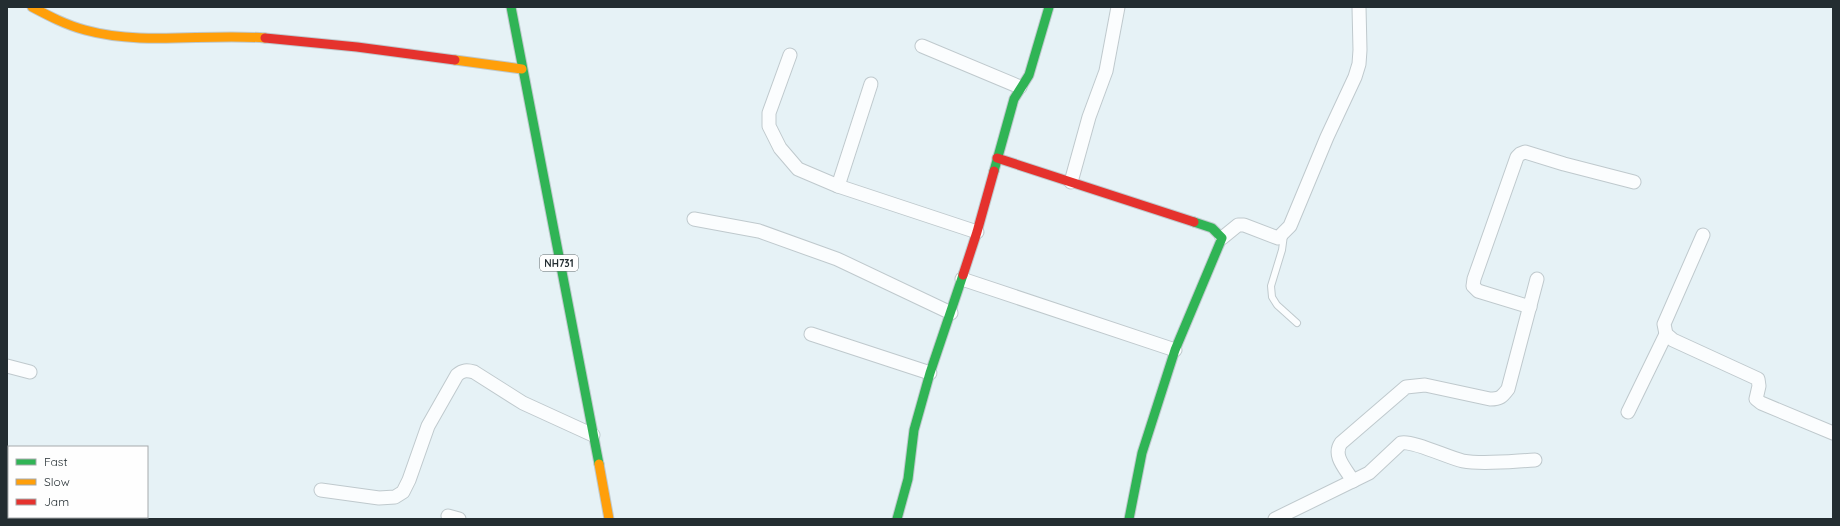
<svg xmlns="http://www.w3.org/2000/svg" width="1840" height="526" font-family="Quicksand,sans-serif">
  <rect width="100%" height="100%" fill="#e6f2f6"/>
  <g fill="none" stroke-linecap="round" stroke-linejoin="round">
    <g stroke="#bfc9cd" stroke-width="8">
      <polyline id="lane" points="1284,235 1282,250 1271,286 1272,297 1277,305 1297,323"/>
    </g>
    <g stroke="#bfc9cd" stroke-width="15">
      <g id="street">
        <polyline points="922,46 1020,87"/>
        <polyline points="790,55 769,113 769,126 780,148 798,169 838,186 977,232"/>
        <polyline points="1071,182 1089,117 1106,71 1118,7"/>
        <polyline points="838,186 871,84"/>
        <polyline points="694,219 759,231 837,259 951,313"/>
        <polyline points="1703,235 1664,324 1666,334 1673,340 1758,379 1759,386 1756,399 1761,403 1833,433"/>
        <polyline points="1222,238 1238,225 1244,225 1278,238 1290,226 1327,137 1355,77 1359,64 1360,50 1359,7"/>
        <polyline points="962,279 1175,350"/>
        <polyline points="1530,307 1478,291 1473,286 1474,279 1517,157 1520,154 1525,152 1564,164 1634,182"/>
        <polyline points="811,334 930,373"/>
        <polyline points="7,366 30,372"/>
        <polyline points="1628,412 1666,334"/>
        <path d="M1353,481c-7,-12 -21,-25 -12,-38l65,-56 19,-2 65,14c10,0 12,-2 18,-10l29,-110"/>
        <path d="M321,490l58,8 16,-1 8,-5 6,-12 19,-54 29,-51c6,-5 10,-5 17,-3l49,31 70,32"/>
        <polyline points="7,492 9,493"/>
        <polyline points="448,516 459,519"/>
        <polyline points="66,517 70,519"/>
        <path d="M1275,519l94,-46 32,-30c11,-3 48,15 62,18 20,4 51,0 72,-1"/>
      </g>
    </g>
    <g stroke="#bfc9cd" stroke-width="11">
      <g id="fast">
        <polyline points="511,7 599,464"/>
        <polyline points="994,171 1014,99 1029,75 1049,7"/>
        <polyline points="897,519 908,479 914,430 930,373 963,275"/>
        <polyline points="1129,519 1142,453 1175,350 1222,238 1212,228 1194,222"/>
      </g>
    </g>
    <g stroke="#bfc9cd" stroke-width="11">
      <g id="slow">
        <path d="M32,7c17,9 34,18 53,23 58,16 121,3 180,8"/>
        <polyline points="455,60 522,69"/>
        <polyline points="599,464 609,519"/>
      </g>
    </g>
    <g stroke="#bfc9cd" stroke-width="11">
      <g id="jam">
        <polyline points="265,38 357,47 455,60"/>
        <polyline points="997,158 1194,222"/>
        <polyline points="963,275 977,232 994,171"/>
      </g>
    </g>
    <use href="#lane" stroke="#fbfdfe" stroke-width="6"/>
    <use href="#street" stroke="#fbfdfe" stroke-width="13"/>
    <use href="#fast" stroke="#30b455" stroke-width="9"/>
    <use href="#slow" stroke="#ff9f0a" stroke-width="9"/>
    <use href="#jam" stroke="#e5322d" stroke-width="9"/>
  </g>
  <g text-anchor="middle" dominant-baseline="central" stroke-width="4" stroke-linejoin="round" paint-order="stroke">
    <rect fill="#fefefe" stroke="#656c6e" stroke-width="1" x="540" y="255" width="38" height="16" rx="3"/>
    <g font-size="10" font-weight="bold" fill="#232d31">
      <text x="559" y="263">NH731</text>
    </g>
  </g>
  <rect width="1840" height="526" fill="none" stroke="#232d31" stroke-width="16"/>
  <rect x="8" y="446" width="140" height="72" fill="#fefefe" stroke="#a6aaac"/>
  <rect x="16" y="459" width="20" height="6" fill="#30b455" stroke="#a6aaac"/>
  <text x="44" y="466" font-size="12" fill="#232d31">Fast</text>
  <rect x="16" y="479" width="20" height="6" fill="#ff9f0a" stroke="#a6aaac"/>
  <text x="44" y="486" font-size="12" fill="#232d31">Slow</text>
  <rect x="16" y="499" width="20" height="6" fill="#e5322d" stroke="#a6aaac"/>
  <text x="44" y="506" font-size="12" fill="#232d31">Jam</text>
</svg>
